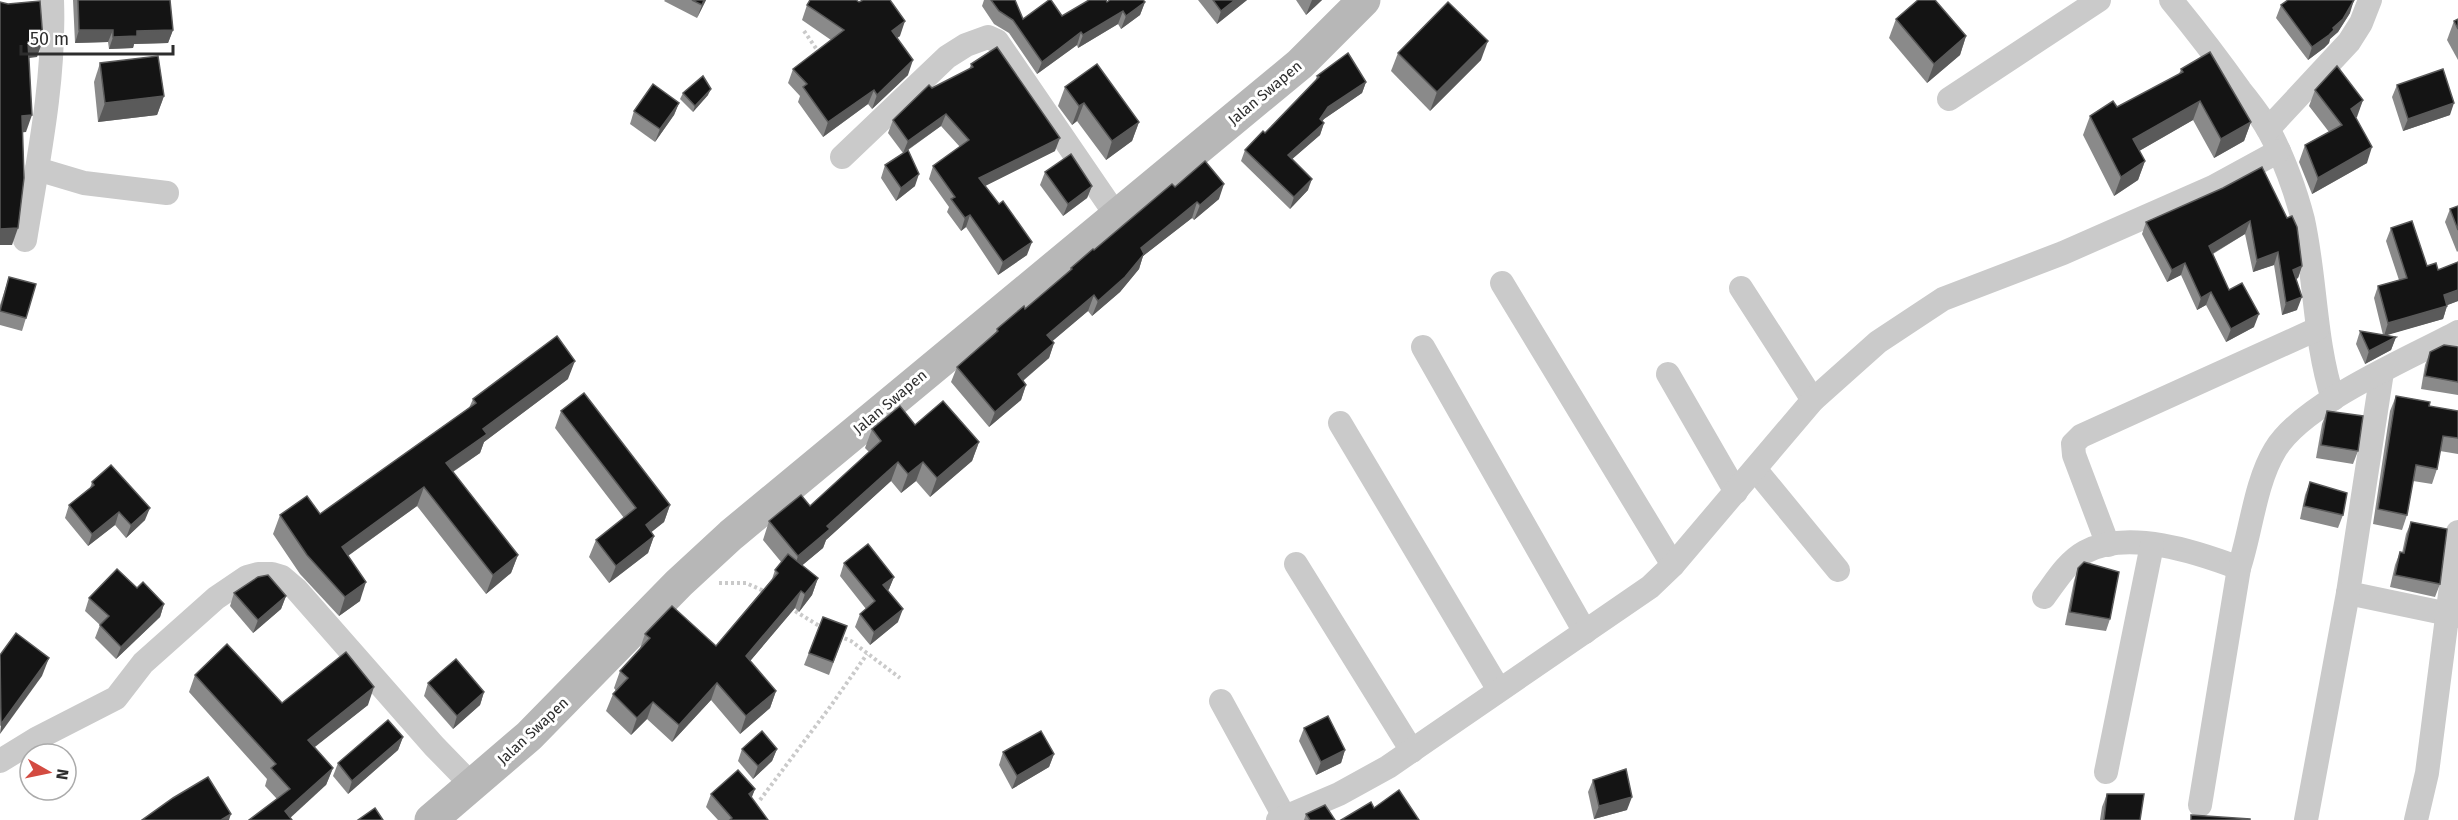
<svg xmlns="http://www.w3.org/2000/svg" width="2458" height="820" font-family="'Fira Sans',sans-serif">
  <rect width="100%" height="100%" fill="#fff"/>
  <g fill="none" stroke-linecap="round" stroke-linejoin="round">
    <g stroke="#cacaca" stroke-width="4" stroke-dasharray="3 3" stroke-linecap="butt">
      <polyline points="804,31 820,54"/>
      <polyline points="719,583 746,583 766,592"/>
      <polyline points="790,608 821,627"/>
      <polyline points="839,636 851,641 900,678"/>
      <polyline points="760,800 830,707 867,654"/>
    </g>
    <g stroke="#cacaca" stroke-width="24">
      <path d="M2171,0c24,29 47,59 69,90 10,13 21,26 29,41 14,25 27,61 34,89 13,59 11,120 30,179"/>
      <polyline points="1949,99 2099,0"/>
      <polyline points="2268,129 2349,42 2361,23 2370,0"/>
      <polyline points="842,157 947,57 966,45 988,37 997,41 1116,215"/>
      <polyline points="37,169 84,183 167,193"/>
      <path d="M25,240c13,-79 30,-160 27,-240"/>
      <polyline points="1502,283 1673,565"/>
      <polyline points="1741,288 1813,400"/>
      <polyline points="1423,347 1585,632"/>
      <polyline points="2382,372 2348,593 2458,616"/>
      <polyline points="1668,374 1736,492"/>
      <polyline points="1340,423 1499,690"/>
      <polyline points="1755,469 1838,570"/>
      <polyline points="2108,545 2074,455 2073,444 2081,436 2317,329"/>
      <polyline points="1296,564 1412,751"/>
      <path d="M2044,597c12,-16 23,-35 41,-45 43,-23 112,0 154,16 12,-36 16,-85 36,-118 28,-47 133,-91 183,-118"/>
      <polyline points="1221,701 1285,818"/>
      <polyline points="0,761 36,739 116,698 143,663 216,598 247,577 258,574 272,574 282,577 296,589 434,746 473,786"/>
      <polyline points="2106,772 2152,545"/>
      <polyline points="2200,805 2239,568"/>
      <polyline points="1278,820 1339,794 1388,767 1650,587 1673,565 1813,400 1878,342 1943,299 2063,253 2213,187 2279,151"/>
      <polyline points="2306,820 2348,593"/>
      <polyline points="2416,820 2427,773 2458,532"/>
    </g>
    <polyline stroke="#b7b7b7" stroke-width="33" points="431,820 529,736 679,583 731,535 1300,64 1364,0"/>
  </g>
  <g fill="#8a8a8a">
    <polygon points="73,0 170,0 173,30 168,43 134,44 133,48 109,49 108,42 75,43"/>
    <polygon points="665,0 706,0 697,18 664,1"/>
    <polygon points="984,0 1015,0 1023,19 1062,16 1107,2 1145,2 1140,15 1121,29 1118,24 1078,48 1077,45 1037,74 1009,33 994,24 982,6"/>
    <polygon points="1198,0 1247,0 1217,24"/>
    <polygon points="1296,0 1322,0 1306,15"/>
    <polygon points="859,2 900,36 897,38 908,75 872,109 868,104 823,137 798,102 800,96 788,83 793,69 831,40 802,20 807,5"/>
    <polygon points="2281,5 2350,13 2338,32 2330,39 2329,43 2324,48 2308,60 2276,18"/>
    <polygon points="1896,19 1966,36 1960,55 1927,83 1889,38"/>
    <polygon points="2458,19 2458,60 2447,40 2454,21"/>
    <polygon points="1398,53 1481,60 1430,111 1391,71"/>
    <polygon points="100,63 164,96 157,115 98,122 94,82"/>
    <polygon points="971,64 1055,151 985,186 1027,255 998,275 966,227 961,231 947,212 949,207 929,179 933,166 960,147 941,126 904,153 915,186 896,201 881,178 885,165 903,153 888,133 893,120 932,88 969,70"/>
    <polygon points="2181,69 2251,122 2244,141 2214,158 2193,120 2139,151 2145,161 2138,180 2114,196 2083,135 2090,116 2117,107 2179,74"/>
    <polygon points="1317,76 1366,82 1362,93 1324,119 1322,121 1324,123 1320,135 1292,159 1308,190 1290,209 1241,161 1245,150 1265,133 1315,82"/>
    <polygon points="2397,85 2450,115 2403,131 2392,97"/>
    <polygon points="1065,87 1139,122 1132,141 1106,160 1077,121 1072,125 1058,106"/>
    <polygon points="2315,90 2363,100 2356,117 2367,163 2312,194 2299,162 2305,145 2329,132 2309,106"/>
    <polygon points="683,93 708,95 693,112 680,99"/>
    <polygon points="679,103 674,115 655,142 630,124 634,111"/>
    <polygon points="1045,172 1092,186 1087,198 1063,216 1040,185"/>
    <polygon points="1175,187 1219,199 1194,220 1192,218 1143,256 1139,269 1120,292 1092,316 1088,311 1052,341 1054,343 1049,358 1023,381 1026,385 1021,400 989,427 951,382 957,367 995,334 997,329 1025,309 1069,271 1071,268 1094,250"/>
    <polygon points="2458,206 2458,251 2457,252 2445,222 2450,209"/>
    <polygon points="2287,218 2302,266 2298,278 2296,279 2297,310 2282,315 2274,265 2253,272 2245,234 2213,254 2229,290 2254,327 2226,342 2206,305 2197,310 2181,275 2167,282 2142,234 2146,222"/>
    <polygon points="2391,228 2427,266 2438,270 2458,262 2458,301 2447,305 2447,306 2443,319 2385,335 2396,337 2391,350 2365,364 2356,344 2360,331 2383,335 2374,298 2378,286 2399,280 2386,241"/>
    <polygon points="9,277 26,318 22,331 0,325 0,305"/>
    <polygon points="2458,347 2458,395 2421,389 2425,365 2430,352"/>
    <polygon points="568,379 484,442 480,453 453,472 518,555 511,573 486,594 417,506 348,556 360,601 339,616 300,574 273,534 280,515 320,514 469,408 473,399"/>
    <polygon points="2396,396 2429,406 2458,411 2458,454 2440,451 2437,469 2432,484 2413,481 2407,515 2402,530 2373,524 2390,411"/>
    <polygon points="561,411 670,505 664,522 651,532 654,536 648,553 609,583 589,557 596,540 624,518 555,428"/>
    <polygon points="2327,411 2358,451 2353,464 2316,458 2322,424"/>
    <polygon points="915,425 979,442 972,461 930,497 916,481 901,493 891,481 826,540 823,548 802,565 818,578 812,595 799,612 795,608 750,661 776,691 770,708 740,734 711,700 672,742 647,719 631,735 606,711 613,694 616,691 614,688 620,671 639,651 645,634 716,646 772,579 775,570 782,563 763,540 769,521 810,506 869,452 865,448 872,429"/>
    <polygon points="92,482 145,520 126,538 115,525 88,546 65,518 69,505 90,488"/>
    <polygon points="2310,482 2343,515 2338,528 2300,519 2305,495"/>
    <polygon points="2411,522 2440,584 2435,597 2390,587 2395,565 2400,552 2402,553 2406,534"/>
    <polygon points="844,563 894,577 889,589 888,591 898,622 870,645 855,627 860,614 866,609 840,576"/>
    <polygon points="2078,568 2110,619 2106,631 2065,625 2074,581"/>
    <polygon points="137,588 164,604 160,617 116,659 95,638 100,625 85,611 89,598"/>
    <polygon points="234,593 286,596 281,609 253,633 230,606"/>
    <polygon points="823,617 847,626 829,675 804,665"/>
    <polygon points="195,675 282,703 368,705 314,747 333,768 326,785 277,799 265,786 267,779 189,692"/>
    <polygon points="428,683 484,692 480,705 453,729 424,696"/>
    <polygon points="1304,728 1345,750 1341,763 1316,775 1299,741"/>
    <polygon points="403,737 398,750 348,794 333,776 338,763"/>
    <polygon points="742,749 777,749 772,761 753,779 738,761"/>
    <polygon points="1003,752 1054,754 1049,767 1012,789 999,765"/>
    <polygon points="1593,780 1627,810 1594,819 1588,792"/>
    <polygon points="755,789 751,798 768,820 718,820 706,807 711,794"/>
    <polygon points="2107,794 2140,820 2100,820 2102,807"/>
    <polygon points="1306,814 1335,820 1304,820"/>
  </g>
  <g fill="#5a5a5a">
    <polygon points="704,0 706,0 697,18 702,5"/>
    <polygon points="1235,0 1247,0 1217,24 1221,11"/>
    <polygon points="1312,0 1322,0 1306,15"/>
    <polygon points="2354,0 2350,13 2338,32 2330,39 2329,43 2324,48 2308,60 2312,47 2333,28"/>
    <polygon points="1145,2 1140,15 1121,29 1126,16"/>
    <polygon points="1123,11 1118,24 1078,48 1083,35"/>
    <polygon points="905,21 900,36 886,45 892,31"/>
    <polygon points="79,30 113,30 108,42 75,43"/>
    <polygon points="173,30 168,43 134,44 133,48 109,49 113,37 137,31"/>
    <polygon points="1081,32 1077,45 1037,74 1042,62"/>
    <polygon points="1966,36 1960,55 1927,83 1934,64"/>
    <polygon points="43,40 37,57 22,59 28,42"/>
    <polygon points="1488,41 1481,60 1430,111 1437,92"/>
    <polygon points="913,60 908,75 872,109 877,95"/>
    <polygon points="1366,82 1362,93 1324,119 1317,129 1324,123 1320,135 1283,167 1288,155 1320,119 1328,107"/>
    <polygon points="711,89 708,95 693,112 695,106"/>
    <polygon points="874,90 868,104 823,137 828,122"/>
    <polygon points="164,96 157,115 98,122 105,103"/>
    <polygon points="2363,100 2357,117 2346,125 2351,109"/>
    <polygon points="2200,101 2193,120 2127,158 2133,139"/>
    <polygon points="679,103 674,115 655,142 660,129"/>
    <polygon points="1084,103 1077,121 1072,125 1079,106"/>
    <polygon points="2454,103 2450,115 2403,131 2408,119"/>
    <polygon points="946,114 941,126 903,153 908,141"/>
    <polygon points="32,115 26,132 16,133 22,116"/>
    <polygon points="1139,122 1132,141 1106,160 1112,141"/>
    <polygon points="2251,122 2244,141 2214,158 2221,139"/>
    <polygon points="1060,138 1055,151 975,191 979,178"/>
    <polygon points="2372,147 2367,163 2312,194 2318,178"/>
    <polygon points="2145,161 2138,180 2114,196 2121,177"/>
    <polygon points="919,174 915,186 896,201 901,188"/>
    <polygon points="1312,179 1308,190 1290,209 1294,197"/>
    <polygon points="1224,184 1219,199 1194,220 1200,205"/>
    <polygon points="1092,186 1087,198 1063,216 1068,204"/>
    <polygon points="1197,202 1192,218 1143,256 1139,269 1120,292 1092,316 1098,301 1141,248"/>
    <polygon points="970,215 966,227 961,231 965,218"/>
    <polygon points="2250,221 2245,234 2205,258 2209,246"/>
    <polygon points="18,228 12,245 0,245 0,229"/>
    <polygon points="1032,242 1027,255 998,275 1003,262"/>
    <polygon points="2278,252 2274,265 2253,272 2257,260"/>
    <polygon points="2185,263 2181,275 2167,282 2172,270"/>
    <polygon points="2302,266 2298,278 2289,282 2293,270"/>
    <polygon points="2458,290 2458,301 2440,308 2444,295"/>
    <polygon points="2211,292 2206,305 2197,310 2201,298"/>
    <polygon points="1094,295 1088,311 1042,350 1047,335"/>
    <polygon points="2302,297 2297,310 2282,315 2286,303"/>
    <polygon points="2447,306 2443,319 2384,336 2388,323"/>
    <polygon points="2259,314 2254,327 2226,342 2231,329"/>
    <polygon points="2396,337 2391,350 2365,364 2369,351"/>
    <polygon points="1054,343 1049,358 1012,390 1018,374"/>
    <polygon points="575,361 568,379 484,442 480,453 439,481 446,463 483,429"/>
    <polygon points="1026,385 1021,400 989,427 995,412"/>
    <polygon points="979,442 972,461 930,497 937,478"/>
    <polygon points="898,462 891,481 826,540 823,548 792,574 798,556 827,526"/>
    <polygon points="923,462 916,481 901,493 908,474"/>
    <polygon points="424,487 417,506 335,565 342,547"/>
    <polygon points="670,505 664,522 639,542 646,525"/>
    <polygon points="150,508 145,520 126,538 131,525"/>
    <polygon points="119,512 115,525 88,546 92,534"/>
    <polygon points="654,536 648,553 609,583 616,566"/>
    <polygon points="518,555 511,573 486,594 493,575"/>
    <polygon points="894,577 889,589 879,598 883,585"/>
    <polygon points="818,578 812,595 799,612 805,594"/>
    <polygon points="366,582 360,601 339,616 345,597"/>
    <polygon points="801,591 795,608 740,673 746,656"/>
    <polygon points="286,596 281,609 253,633 258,620"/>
    <polygon points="164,604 160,617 116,659 121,647"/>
    <polygon points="903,609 898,622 870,645 874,632"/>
    <polygon points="49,658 42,676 0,734 1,724"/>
    <polygon points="717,683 711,700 672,742 679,725"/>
    <polygon points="374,687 368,705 301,758 308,740"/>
    <polygon points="776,691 770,708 740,734 746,716"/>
    <polygon points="484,692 480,705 453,729 457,716"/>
    <polygon points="653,702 647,719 631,735 637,718"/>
    <polygon points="403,737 398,750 348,794 352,781"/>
    <polygon points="777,749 772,761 753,779 758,766"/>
    <polygon points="1345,750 1341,763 1316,775 1321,762"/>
    <polygon points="1054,754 1049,767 1012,789 1017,776"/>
    <polygon points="333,768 326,785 288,820 285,811"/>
    <polygon points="755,789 750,802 749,794"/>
    <polygon points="1632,797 1627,810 1594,819 1599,806"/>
    <polygon points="231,814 229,820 221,820"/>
  </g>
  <g fill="#141414" stroke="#5a5a5a" stroke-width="1.5">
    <polygon points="78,0 170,0 173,30 137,31 137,36 113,37 113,30 79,30"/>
    <polygon points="692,0 704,0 702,5"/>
    <polygon points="810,0 856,0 859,2 863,0 890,0 905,21 892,31 913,60 877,95 874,90 828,122 803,87 807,84 793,69 844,30 807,5"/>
    <polygon points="991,0 1015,0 1023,19 1049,0 1051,0 1062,16 1089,0 1106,0 1107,2 1110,0 1143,0 1145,2 1126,16 1123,11 1083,35 1081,32 1042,62 1013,20 999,11"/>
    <polygon points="1213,0 1235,0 1221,11"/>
    <polygon points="1918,0 1935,0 1966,36 1934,64 1896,19"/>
    <polygon points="2288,0 2354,0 2343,19 2333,28 2334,30 2329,35 2312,47 2281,5"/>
    <polygon points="40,1 43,40 28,42 32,115 22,116 24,178 18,228 0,229 0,2 8,4"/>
    <polygon points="1448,2 1488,41 1437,92 1398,53"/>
    <polygon points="2458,19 2458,29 2454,21"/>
    <polygon points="997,47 1060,138 979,178 999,204 1003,201 1032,242 1003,262 970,215 965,218 951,199 955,197 933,166 969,140 946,114 908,141 893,120 929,85 932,88 973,67 971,64"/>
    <polygon points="2210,52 2251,122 2221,139 2200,101 2133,139 2145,161 2121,177 2090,116 2113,101 2117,107 2183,72 2181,69"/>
    <polygon points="1348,53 1366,82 1328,107 1320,119 1324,123 1288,155 1312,179 1294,197 1245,150 1263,131 1265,133 1319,77 1317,76"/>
    <polygon points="158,56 164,96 105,103 100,63"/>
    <polygon points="1097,64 1139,122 1112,141 1084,103 1079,106 1065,87"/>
    <polygon points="2337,66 2363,100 2351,109 2372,147 2318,178 2305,145 2342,125 2315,90"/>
    <polygon points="2443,69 2454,103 2408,119 2397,85"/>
    <polygon points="703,76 711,89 695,106 683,93"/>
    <polygon points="653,84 679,103 660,129 634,111"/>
    <polygon points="908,150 919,174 901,188 885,165"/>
    <polygon points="1071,154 1092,186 1068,204 1045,172"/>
    <polygon points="1205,161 1224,184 1200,205 1197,202 1141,248 1144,254 1125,277 1098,301 1094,295 1047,335 1054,343 1018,374 1026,385 995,412 957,367 998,331 997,329 1024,306 1025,309 1072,269 1071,268 1093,249 1094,250 1172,184 1175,187"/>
    <polygon points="2262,167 2287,218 2292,216 2297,227 2302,266 2293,270 2302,297 2286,303 2278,252 2257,260 2250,221 2209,246 2229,290 2242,283 2259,314 2231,329 2211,292 2201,298 2185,263 2172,270 2146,222 2223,188"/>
    <polygon points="2458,206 2458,230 2450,209"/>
    <polygon points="2412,221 2427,266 2436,263 2438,270 2458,262 2458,290 2444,295 2447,306 2388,323 2378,286 2407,278 2391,228"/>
    <polygon points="9,277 36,284 26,318 0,311"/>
    <polygon points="2360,331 2396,337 2369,351"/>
    <polygon points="557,336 575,361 483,429 487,434 446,463 518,555 493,575 424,487 342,547 366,582 345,597 307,555 280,515 307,496 320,514 476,403 473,399"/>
    <polygon points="2444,345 2458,347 2458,382 2425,376 2430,352"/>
    <polygon points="584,393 670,505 646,525 654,536 616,566 596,540 636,508 561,411"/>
    <polygon points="2396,396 2430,402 2429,406 2458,411 2458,438 2443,436 2437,469 2416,465 2407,515 2378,509"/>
    <polygon points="943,401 979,442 937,478 923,462 908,474 898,462 827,526 830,529 798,556 769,521 801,495 810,506 881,441 872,429 900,406 915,425"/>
    <polygon points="2327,411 2363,416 2358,451 2321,445"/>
    <polygon points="111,465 150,508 131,525 119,512 92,534 69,505 94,485 92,482"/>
    <polygon points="2310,482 2347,493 2343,515 2304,506"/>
    <polygon points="2411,522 2447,529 2440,584 2395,575 2400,552 2404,553"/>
    <polygon points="868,544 894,577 883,585 903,609 874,632 860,614 875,601 844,563"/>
    <polygon points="788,554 818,578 805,594 801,591 746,656 776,691 746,716 717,683 679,725 653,702 637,718 613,694 628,678 620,671 650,638 645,634 672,606 716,646 778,573 775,570"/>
    <polygon points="2084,562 2119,572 2110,619 2070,612 2078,568"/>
    <polygon points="117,569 137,588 143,582 164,604 121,647 100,625 109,616 89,598"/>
    <polygon points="268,575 286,596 258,620 234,593 258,577"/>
    <polygon points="823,617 847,626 833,662 809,653"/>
    <polygon points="16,633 49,658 1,724 0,655"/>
    <polygon points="227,644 282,703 346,652 374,687 308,740 333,768 285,811 292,820 249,820 290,789 271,768 276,764 195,675"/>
    <polygon points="456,659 484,692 457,716 428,683"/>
    <polygon points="1328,716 1345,750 1321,762 1304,728"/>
    <polygon points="388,720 403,737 352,781 338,763"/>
    <polygon points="762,731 777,749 758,766 742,749"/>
    <polygon points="1041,731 1054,754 1017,776 1003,752"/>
    <polygon points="1626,769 1632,797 1599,806 1593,780"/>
    <polygon points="738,770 755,789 749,794 768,820 730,820 732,818 711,794"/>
    <polygon points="208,777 231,814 221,820 142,820 173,798"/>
    <polygon points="1399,790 1419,820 1341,820 1371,802 1374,808"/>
    <polygon points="2107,794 2144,794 2140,820 2104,820"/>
    <polygon points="1325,805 1335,820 1310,820 1306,814"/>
    <polygon points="375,808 383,820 358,820"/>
    <polygon points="2191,815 2250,819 2250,820 2191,820"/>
  </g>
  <g text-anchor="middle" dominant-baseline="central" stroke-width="6" stroke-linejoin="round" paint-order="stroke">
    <g font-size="15" fill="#2d2d2d" stroke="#fff">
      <text transform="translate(1265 93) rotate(-40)">Jalan Swapen</text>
      <text transform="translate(890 402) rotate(-40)">Jalan Swapen</text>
      <text transform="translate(533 731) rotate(-43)">Jalan Swapen</text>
    </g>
  </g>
  <g transform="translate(48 772) rotate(99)"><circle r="28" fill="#ffffff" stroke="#ababab" stroke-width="1.5"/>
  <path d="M0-4.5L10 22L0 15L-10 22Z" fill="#d34b41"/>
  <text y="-9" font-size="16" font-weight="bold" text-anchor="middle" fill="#2d2d2d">N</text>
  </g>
  <path d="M21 45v9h152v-9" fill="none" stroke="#2d2d2d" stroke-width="3"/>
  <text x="30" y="45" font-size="18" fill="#2d2d2d" stroke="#ffffff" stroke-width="4.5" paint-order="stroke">50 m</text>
</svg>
